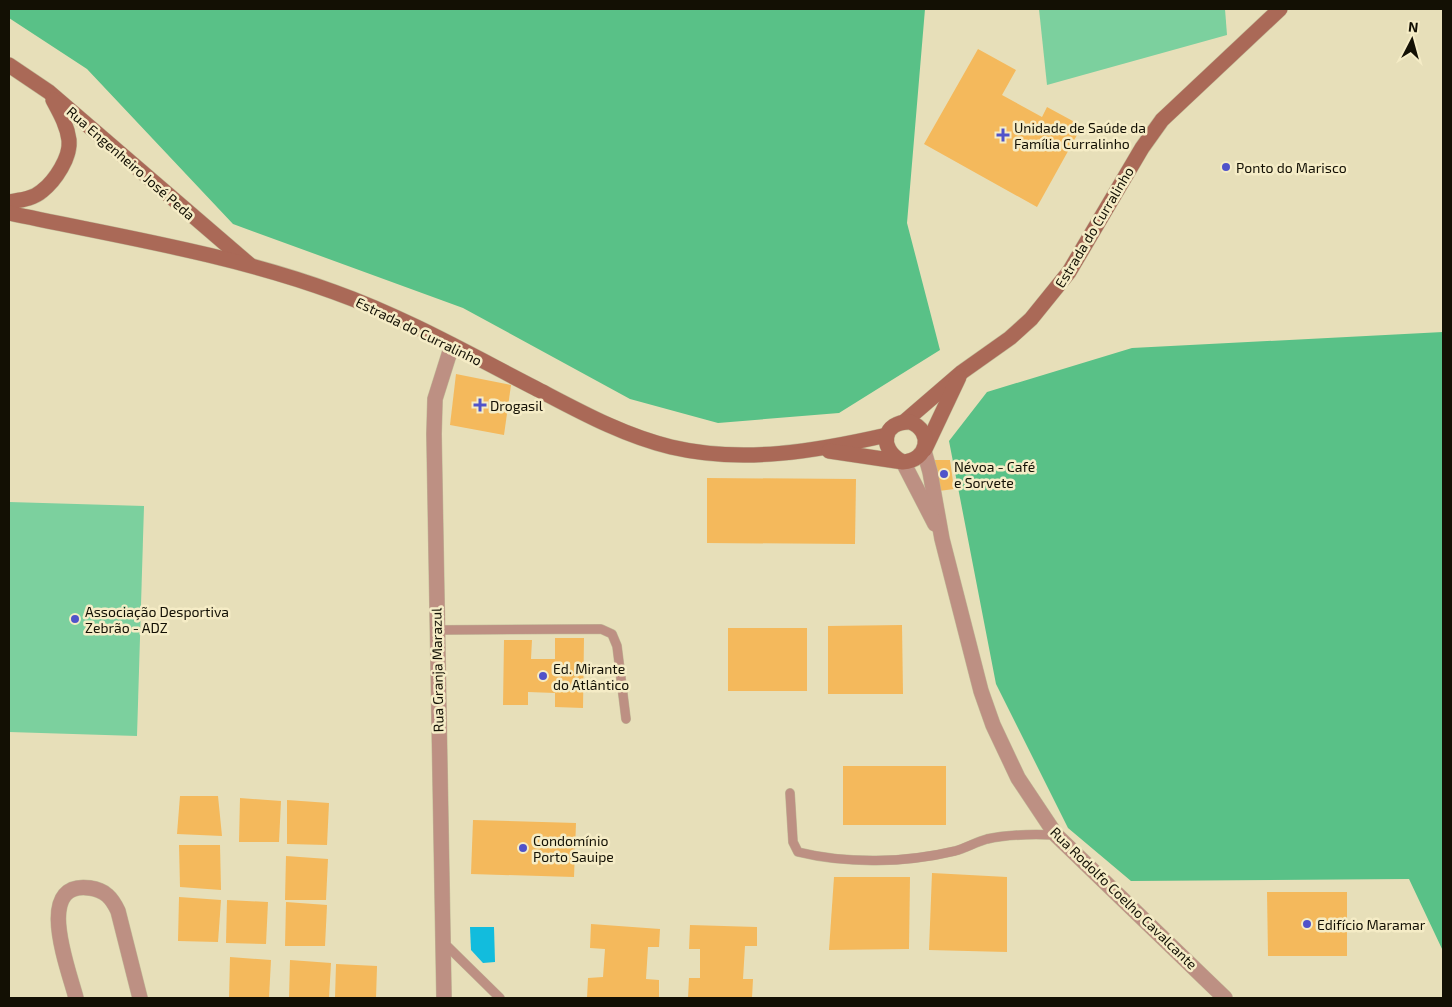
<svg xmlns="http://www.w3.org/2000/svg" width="1452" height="1007" font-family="'Exo 2',sans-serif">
  <rect width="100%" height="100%" fill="#e7dfb9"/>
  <g fill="#7cd09e">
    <polygon points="1039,9 1225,9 1227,35 1047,85"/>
    <polygon points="9,502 144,506 137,736 9,732"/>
  </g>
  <g fill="#59c187">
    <polygon points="9,9 925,9 907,223 940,350 839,413 718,423 630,399 463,308 233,224 87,69 9,18"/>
    <polygon points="1443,332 1443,951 1409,879 1131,881 1068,828 996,684 949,441 987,392 1132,348"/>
  </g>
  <polygon fill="#12bcdd" points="470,927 494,927 495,962 483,963 471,950"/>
  <g fill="#f4b95c">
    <polygon points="978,49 1016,70 1002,95 1042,117 1047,107 1082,126 1037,207 924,144"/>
    <polygon points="456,374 511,385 504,435 450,425"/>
    <polygon points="934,460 950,460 954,489 939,491"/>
    <polygon points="707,478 856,479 855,544 707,543"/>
    <polygon points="902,625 903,694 828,694 828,626"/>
    <rect x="728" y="628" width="79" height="63"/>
    <polygon points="555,638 584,638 583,708 555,707 555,693 528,692 528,705 503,705 504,640 532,640 531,659 555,659"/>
    <rect x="843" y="766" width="103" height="59"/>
    <polygon points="180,796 218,796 222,836 177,834"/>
    <polygon points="240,798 281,801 279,842 239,842"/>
    <polygon points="287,800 329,803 327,845 287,844"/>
    <polygon points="473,820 576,823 574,877 471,874"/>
    <polygon points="179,845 220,845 221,890 180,887"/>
    <polygon points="286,856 328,859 326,900 285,900"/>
    <polygon points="932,873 1007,877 1007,952 929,950"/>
    <polygon points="834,877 910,877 909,949 829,950"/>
    <polygon points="1267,892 1347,892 1347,956 1268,956"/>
    <polygon points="179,897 221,900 218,942 178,941"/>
    <polygon points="227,900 268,902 266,944 226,943"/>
    <polygon points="286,902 327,905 325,946 285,946"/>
    <polygon points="591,924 660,929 659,947 648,947 646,979 659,980 659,998 587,998 588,978 603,977 605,949 590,948"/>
    <polygon points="690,925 757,927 757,946 745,946 743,979 753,979 752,998 688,998 689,978 700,978 700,949 689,949"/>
    <polygon points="230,957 271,960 269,998 229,998"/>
    <polygon points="290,960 331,963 329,998 289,998"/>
    <polygon points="336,964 377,966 376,998 335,998"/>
  </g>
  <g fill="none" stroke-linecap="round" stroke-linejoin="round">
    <g stroke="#c1ba98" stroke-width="10">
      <g id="lane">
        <polyline points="436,630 601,629 612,634 617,646 626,719"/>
        <path d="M790,793l3,49 5,10c49,12 107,11 157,-1 11,-3 21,-9 32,-12 22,-5 46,-5 69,-4"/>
        <polyline points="443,942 500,998"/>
      </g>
    </g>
    <g stroke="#c1ba98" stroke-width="16">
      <g id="street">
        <polyline points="924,451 930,472 942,539 981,691 993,725 1018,778 1056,835 1225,998"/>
        <polyline points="903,462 935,524"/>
        <path d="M76,998c-7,-28 -43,-118 14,-110 15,2 22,10 28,23l22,87"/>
        <polyline points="444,998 434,434 435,399 452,345"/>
      </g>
    </g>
    <g stroke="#c1ba98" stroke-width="16">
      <g id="secondary">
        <polyline points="9,65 49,92 250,265"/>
        <path d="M9,202c11,-2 24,-3 33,-11 13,-10 29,-34 27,-51 -2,-15 -9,-27 -16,-40"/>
        <path d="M9,213c107,23 222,41 325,79 70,25 135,62 201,96 44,23 87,47 136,59 72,17 146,4 216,-12"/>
        <polyline points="904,422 962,372 1010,338 1031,319 1069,272 1142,148 1162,120 1280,9"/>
        <polyline points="925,449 959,377"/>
        <path d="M829,451l74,11c25,-1 31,-31 7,-40 -27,-1 -32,26 -9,39"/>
      </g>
    </g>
    <use href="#lane" stroke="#bd9083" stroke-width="9"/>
    <use href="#street" stroke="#bd9083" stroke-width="15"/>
    <use href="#secondary" stroke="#aa6957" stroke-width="15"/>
  </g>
  <g fill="#5053ca" stroke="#f5ecc6" stroke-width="2">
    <path d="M1000.5 127.5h5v5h5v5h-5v5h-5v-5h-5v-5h5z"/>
    <circle cx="1226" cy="167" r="5"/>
    <path d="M477.5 397.5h5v5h5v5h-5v5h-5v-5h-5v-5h5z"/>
    <circle cx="944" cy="474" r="5"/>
    <circle cx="75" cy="619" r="5"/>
    <circle cx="543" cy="676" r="5"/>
    <circle cx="523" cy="848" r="5"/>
    <circle cx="1307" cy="924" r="5"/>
  </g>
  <g text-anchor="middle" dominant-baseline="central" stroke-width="5" stroke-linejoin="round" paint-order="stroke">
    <g font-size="14" fill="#131004" stroke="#f5ecc6" text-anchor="start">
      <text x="1014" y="127">Unidade de Saúde da<tspan x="1014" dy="16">Família Curralinho</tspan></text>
      <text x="1236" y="167">Ponto do Marisco</text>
      <text x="490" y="405">Drogasil</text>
      <text x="954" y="466">Névoa - Café<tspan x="954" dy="16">e Sorvete</tspan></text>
      <text x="85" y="611">Associação Desportiva<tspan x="85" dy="16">Zebrão - ADZ</tspan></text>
      <text x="553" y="668">Ed. Mirante<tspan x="553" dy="16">do Atlântico</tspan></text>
      <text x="533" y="840">Condomínio<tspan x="533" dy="16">Porto Sauipe</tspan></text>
      <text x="1317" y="924">Edifício Maramar</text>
    </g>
    <g font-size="14" fill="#131004" stroke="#f5ecc6">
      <text transform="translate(131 163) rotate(41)">Rua Engenheiro José Peda</text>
      <text transform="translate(1094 227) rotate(-59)">Estrada do Curralinho</text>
      <text transform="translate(419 331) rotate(26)">Estrada do Curralinho</text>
      <text transform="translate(437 670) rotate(-91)">Rua Granja Marazul</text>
      <text transform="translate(1124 898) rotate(44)">Rua Rodolfo Coelho Cavalcante</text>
    </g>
  </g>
  <rect width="1452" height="1007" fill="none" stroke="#131004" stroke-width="20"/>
  <g transform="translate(1412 40) rotate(6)" stroke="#f5ecc6" stroke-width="4" paint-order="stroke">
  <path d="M0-4L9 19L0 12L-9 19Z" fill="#131004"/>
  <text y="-8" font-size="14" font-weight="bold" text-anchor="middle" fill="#131004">N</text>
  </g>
</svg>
